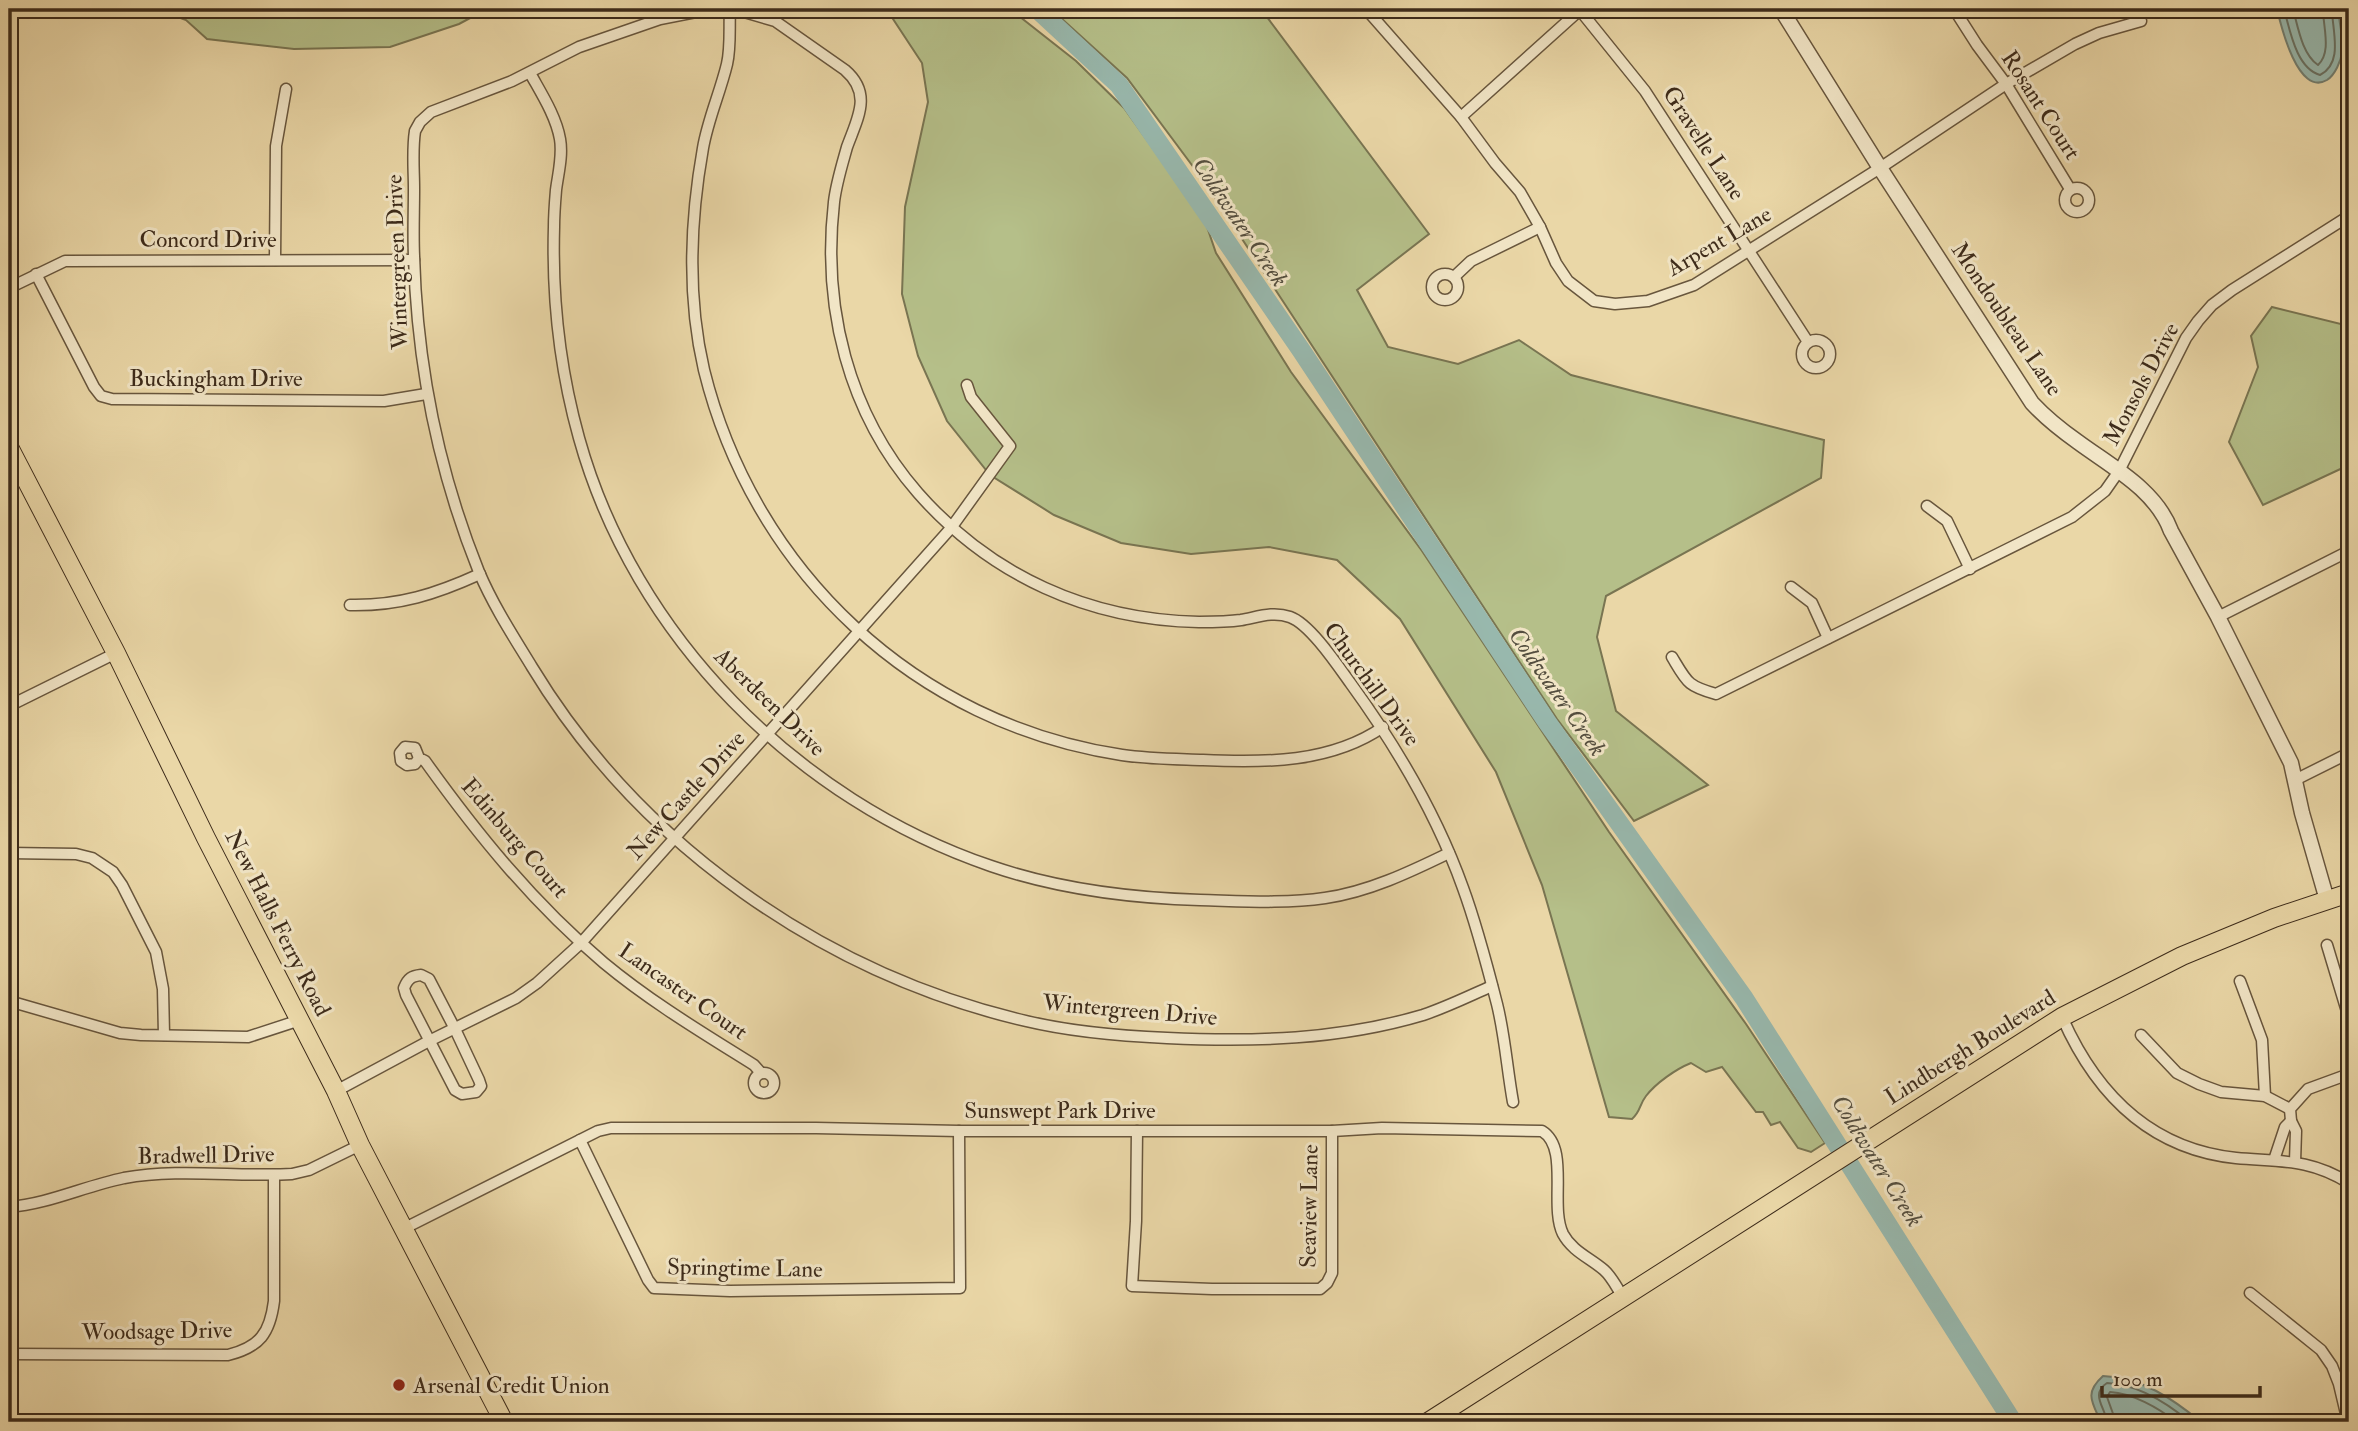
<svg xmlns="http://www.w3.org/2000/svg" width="2358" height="1431" font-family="'IM FELL Double Pica',serif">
  <rect width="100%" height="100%" fill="#ead7a7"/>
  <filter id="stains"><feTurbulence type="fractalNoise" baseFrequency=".00286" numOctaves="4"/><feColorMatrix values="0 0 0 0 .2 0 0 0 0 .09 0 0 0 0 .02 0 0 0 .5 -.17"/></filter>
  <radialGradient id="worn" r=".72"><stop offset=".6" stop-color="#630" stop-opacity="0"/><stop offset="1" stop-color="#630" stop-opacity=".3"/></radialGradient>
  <g fill="#b5bf89" stroke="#797552" stroke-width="2">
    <polygon points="156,9 487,9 459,24 390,47 294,49 207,39 186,20"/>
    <path d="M881,9h129l66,52 48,47 81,113 11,32 75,119 131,179 187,281 137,192 79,119 -14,9 -13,-4 -18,-26 -9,3 -8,-13h-7l-34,-45 -16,5 -15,-9c-15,6 -35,20 -45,33 -7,9 -5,15 -14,23l-23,-2 -67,-232 -46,-113 -96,-153 -63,-59 -68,-13 -78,7 -70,-11 -67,-28 -64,-40 -43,-54 -29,-65 -16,-62 3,-87 23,-105 -6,-39 -31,-47z"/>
    <polygon points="1051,9 1261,9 1429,234 1357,290 1388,347 1458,364 1519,340 1571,375 1824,440 1821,478 1606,596 1597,637 1616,711 1708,785 1634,821 1557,719 1206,184 1127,78"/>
    <polygon points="2272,307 2349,326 2349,465 2263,505 2229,442 2258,367 2251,336"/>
  </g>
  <g fill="#98b8ad" stroke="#748072" stroke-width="2">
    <path d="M2277,9h61c1,12 6,32 4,43 -1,9 -7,23 -15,28 -29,17 -46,-54 -50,-71z"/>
    <path d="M2103,1376c38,1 70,23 98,46h-100c-9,-20 -17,-29 2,-46z"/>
  </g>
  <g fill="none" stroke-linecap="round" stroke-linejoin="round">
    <g stroke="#6a7264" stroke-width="2">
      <path d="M2284,9c6,21 12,59 36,66 24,-12 12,-45 12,-66"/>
      <path d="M2293,9c5,18 9,45 25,56 14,-13 5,-38 5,-56"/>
      <path d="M2107,1422c-2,-15 -17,-28 0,-39 30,1 60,20 83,39"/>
      <path d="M2116,1422l-9,-25 3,-5c22,1 49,16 66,30"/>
    </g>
    <polyline stroke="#98b8ad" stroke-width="19" points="1037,9 1119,85 1301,350 1547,722 1744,998 2013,1422"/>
    <g stroke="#68563d" stroke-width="13">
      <g id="minor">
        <path d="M711,9l-51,10 -81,28 -67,34 -81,31 -11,10 -5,9c-3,19 -1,39 -1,58 0,23 -1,45 0,67 3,110 24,214 65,316 14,33 34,64 53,95 108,178 292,307 494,354 46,11 94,15 141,17 86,4 172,2 256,-23 24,-8 46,-19 69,-29"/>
        <path d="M730,9c-1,18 1,38 -3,55 -7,29 -19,55 -24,84 -13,73 -16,149 1,222 50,202 212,354 418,385 27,4 54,4 81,5 61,3 128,3 180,-33"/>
        <path d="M734,9l41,12 70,49c28,24 12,49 2,77 -5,18 -11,37 -13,55 -12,105 14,211 84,291 73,83 171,127 281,129 14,0 28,0 42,-2 17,-3 32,-9 49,-3 20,7 48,49 61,67 45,62 86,131 112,204 14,38 24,77 34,116 8,32 10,65 16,98"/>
        <polyline points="1366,9 1461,117 1495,163 1520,192 1540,227 1556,263 1568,281 1594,301 1615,304 1648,301 1694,285 1880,168 2006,84 2075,44 2099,33 2141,21"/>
        <polyline points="1579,9 1645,91 1808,342"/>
        <polyline points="1954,9 1977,45 2006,84 2070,189"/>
        <path d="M530,73c11,20 26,43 30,66 3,17 -2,35 -4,51 -1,12 -2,25 -2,37 -2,70 6,143 25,211 55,198 218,362 412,428 67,23 139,32 209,34 41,1 85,4 125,-2 43,-6 85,-26 124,-45"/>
        <polyline points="1461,117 1581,9"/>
        <circle cx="2077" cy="200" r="12"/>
        <polyline points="275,260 276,146 286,89"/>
        <circle cx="1445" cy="287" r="13"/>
        <polyline points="36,274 94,387 101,396 112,399 384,401 426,394"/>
        <polyline points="1454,277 1471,261 1540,227"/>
        <polyline points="9,288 65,261 414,260"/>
        <circle cx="1816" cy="354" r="14"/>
        <polyline points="1927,506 1947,521 1970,569"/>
        <polyline points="1791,587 1812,603 1828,638"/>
        <path d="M350,605c49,1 86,-11 130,-31"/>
        <polyline points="2218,617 2349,551"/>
        <path d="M1672,657c15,25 15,29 44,37l356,-177 33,-26 14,-20 67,-133 12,-17 14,-16 20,-15 117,-74"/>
        <polyline points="9,706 116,653"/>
        <path d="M419,758l-4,6 -8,1 -6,-4 -1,-8 5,-6 10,1 4,10 6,3c53,74 109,143 179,202 47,39 99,70 150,102l7,8"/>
        <polyline points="2295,780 2349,753"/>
        <polyline points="9,853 76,854 92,858 113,872 122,885 156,952 163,989 164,1035"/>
        <polyline points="2327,945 2349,1018"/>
        <path d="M421,975l8,4 26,50 24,51 2,6 -5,6 -14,2 -7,-4 -49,-95 -2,-7c4,-10 8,-12 17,-13z"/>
        <polyline points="2240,981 2262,1040 2265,1096"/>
        <polyline points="9,1001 120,1033 141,1035 248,1037 300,1020"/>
        <path d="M2062,1017c34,77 88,132 174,141 44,4 73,0 113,25"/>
        <polyline points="2141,1035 2177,1073 2199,1084 2221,1092 2265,1096 2290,1109"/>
        <circle cx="764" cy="1083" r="10"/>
        <polyline points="336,1091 429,1041 516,998 537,983 581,943 951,528 1010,446 971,397 967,385"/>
        <polyline points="1137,1131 1136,1221 1132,1286 1212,1289 1320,1289 1327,1283 1332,1273 1332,1131"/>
        <polyline points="580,1140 648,1280 654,1288 730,1291 960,1288 959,1131"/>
        <polyline points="2274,1160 2285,1127 2291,1121"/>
        <polyline points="2295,1162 2296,1131 2291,1121 2290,1109 2308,1089 2349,1074"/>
        <path d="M9,1207c39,-3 76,-21 115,-29 55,-10 112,-1 168,-4l17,-4 51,-25"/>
        <path d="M405,1228l193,-97 13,-3h205l143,3h373l50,-3 160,3c28,17 7,75 21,103 9,17 27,24 41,36 8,7 13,18 19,27"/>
        <polyline points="2250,1293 2321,1350 2332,1366 2339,1384 2348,1422"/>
        <path d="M9,1354l219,1c32,-8 42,-22 46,-54v-126"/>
      </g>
    </g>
    <g stroke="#68563d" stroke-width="17">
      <path id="tertiary" d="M1781,9l99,159 152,235c14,15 29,27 46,39 34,25 78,48 93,89l47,86 73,146 11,50 25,87"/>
    </g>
    <g stroke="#3d2b1a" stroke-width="20">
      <g id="primary">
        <polyline points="9,447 116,653 206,838 336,1091 360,1145 504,1422"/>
        <polyline points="1428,1422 2062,1017 2182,956 2274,918 2349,893"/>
      </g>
    </g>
    <use href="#minor" stroke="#f1e5c6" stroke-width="10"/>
    <use href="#tertiary" stroke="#f1e5c6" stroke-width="14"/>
    <use href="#primary" stroke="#ead7a7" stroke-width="18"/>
  </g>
  <circle fill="#8f2418" stroke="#f1e5c6" stroke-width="2.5" cx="399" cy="1385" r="7"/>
  <g text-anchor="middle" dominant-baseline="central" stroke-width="6" stroke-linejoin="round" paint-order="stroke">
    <g font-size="23" fill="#3d2b1a" stroke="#f1e5c6">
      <text transform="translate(2041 105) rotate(57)">Rosant Court</text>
      <text transform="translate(1704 143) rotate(57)">Gravelle Lane</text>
      <text x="208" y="239">Concord Drive</text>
      <text transform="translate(1719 241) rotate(-30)">Arpent Lane</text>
      <text transform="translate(397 262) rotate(-92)">Wintergreen Drive</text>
      <text transform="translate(2007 319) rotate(56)">Mondoubleau Lane</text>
      <text x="216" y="378">Buckingham Drive</text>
      <text transform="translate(2141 384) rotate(-62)">Monsols Drive</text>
      <text transform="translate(1372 684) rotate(54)">Churchill Drive</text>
      <text transform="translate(770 702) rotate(44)">Aberdeen Drive</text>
      <text transform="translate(686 795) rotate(-48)">New Castle Drive</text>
      <text transform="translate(515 838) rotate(49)">Edinburg Court</text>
      <text transform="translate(278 923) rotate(63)">New Halls Ferry Road</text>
      <text transform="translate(683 991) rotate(35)">Lancaster Court</text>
      <text transform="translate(1130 1010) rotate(5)">Wintergreen Drive</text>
      <text transform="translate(1970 1047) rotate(-32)">Lindbergh Boulevard</text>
      <text x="1060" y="1110">Sunswept Park Drive</text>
      <text transform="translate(206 1155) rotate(-1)">Bradwell Drive</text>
      <text transform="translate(1309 1206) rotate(-89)">Seaview Lane</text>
      <text transform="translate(745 1268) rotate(1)">Springtime Lane</text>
      <text transform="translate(157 1331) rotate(-1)">Woodsage Drive</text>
    </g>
    <g font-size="23" fill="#3d2b1a" stroke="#f1e5c6" text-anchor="start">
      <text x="413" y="1385">Arsenal Credit Union</text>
    </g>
    <g font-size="24" font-style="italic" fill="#544e3f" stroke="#f1e5c6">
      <text transform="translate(1240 222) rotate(56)">Coldwater Creek</text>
      <text transform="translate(1557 692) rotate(55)">Coldwater Creek</text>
      <text transform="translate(1877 1161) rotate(58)">Coldwater Creek</text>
    </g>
  </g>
  <rect width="2358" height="1431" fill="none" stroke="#ead7a7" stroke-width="35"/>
  <rect x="10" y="10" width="2337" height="1410" fill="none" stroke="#3d2b1a" stroke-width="3.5"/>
  <rect x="18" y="18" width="2323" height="1396" fill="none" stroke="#3d2b1a" stroke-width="2"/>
  <path d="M2102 1386v10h158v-10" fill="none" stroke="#3d2b1a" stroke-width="3.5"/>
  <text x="2113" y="1386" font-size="21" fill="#3d2b1a" stroke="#f1e5c6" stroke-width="5" paint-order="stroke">100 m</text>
  <rect width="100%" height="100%" filter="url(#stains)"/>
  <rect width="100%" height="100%" fill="url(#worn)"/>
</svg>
